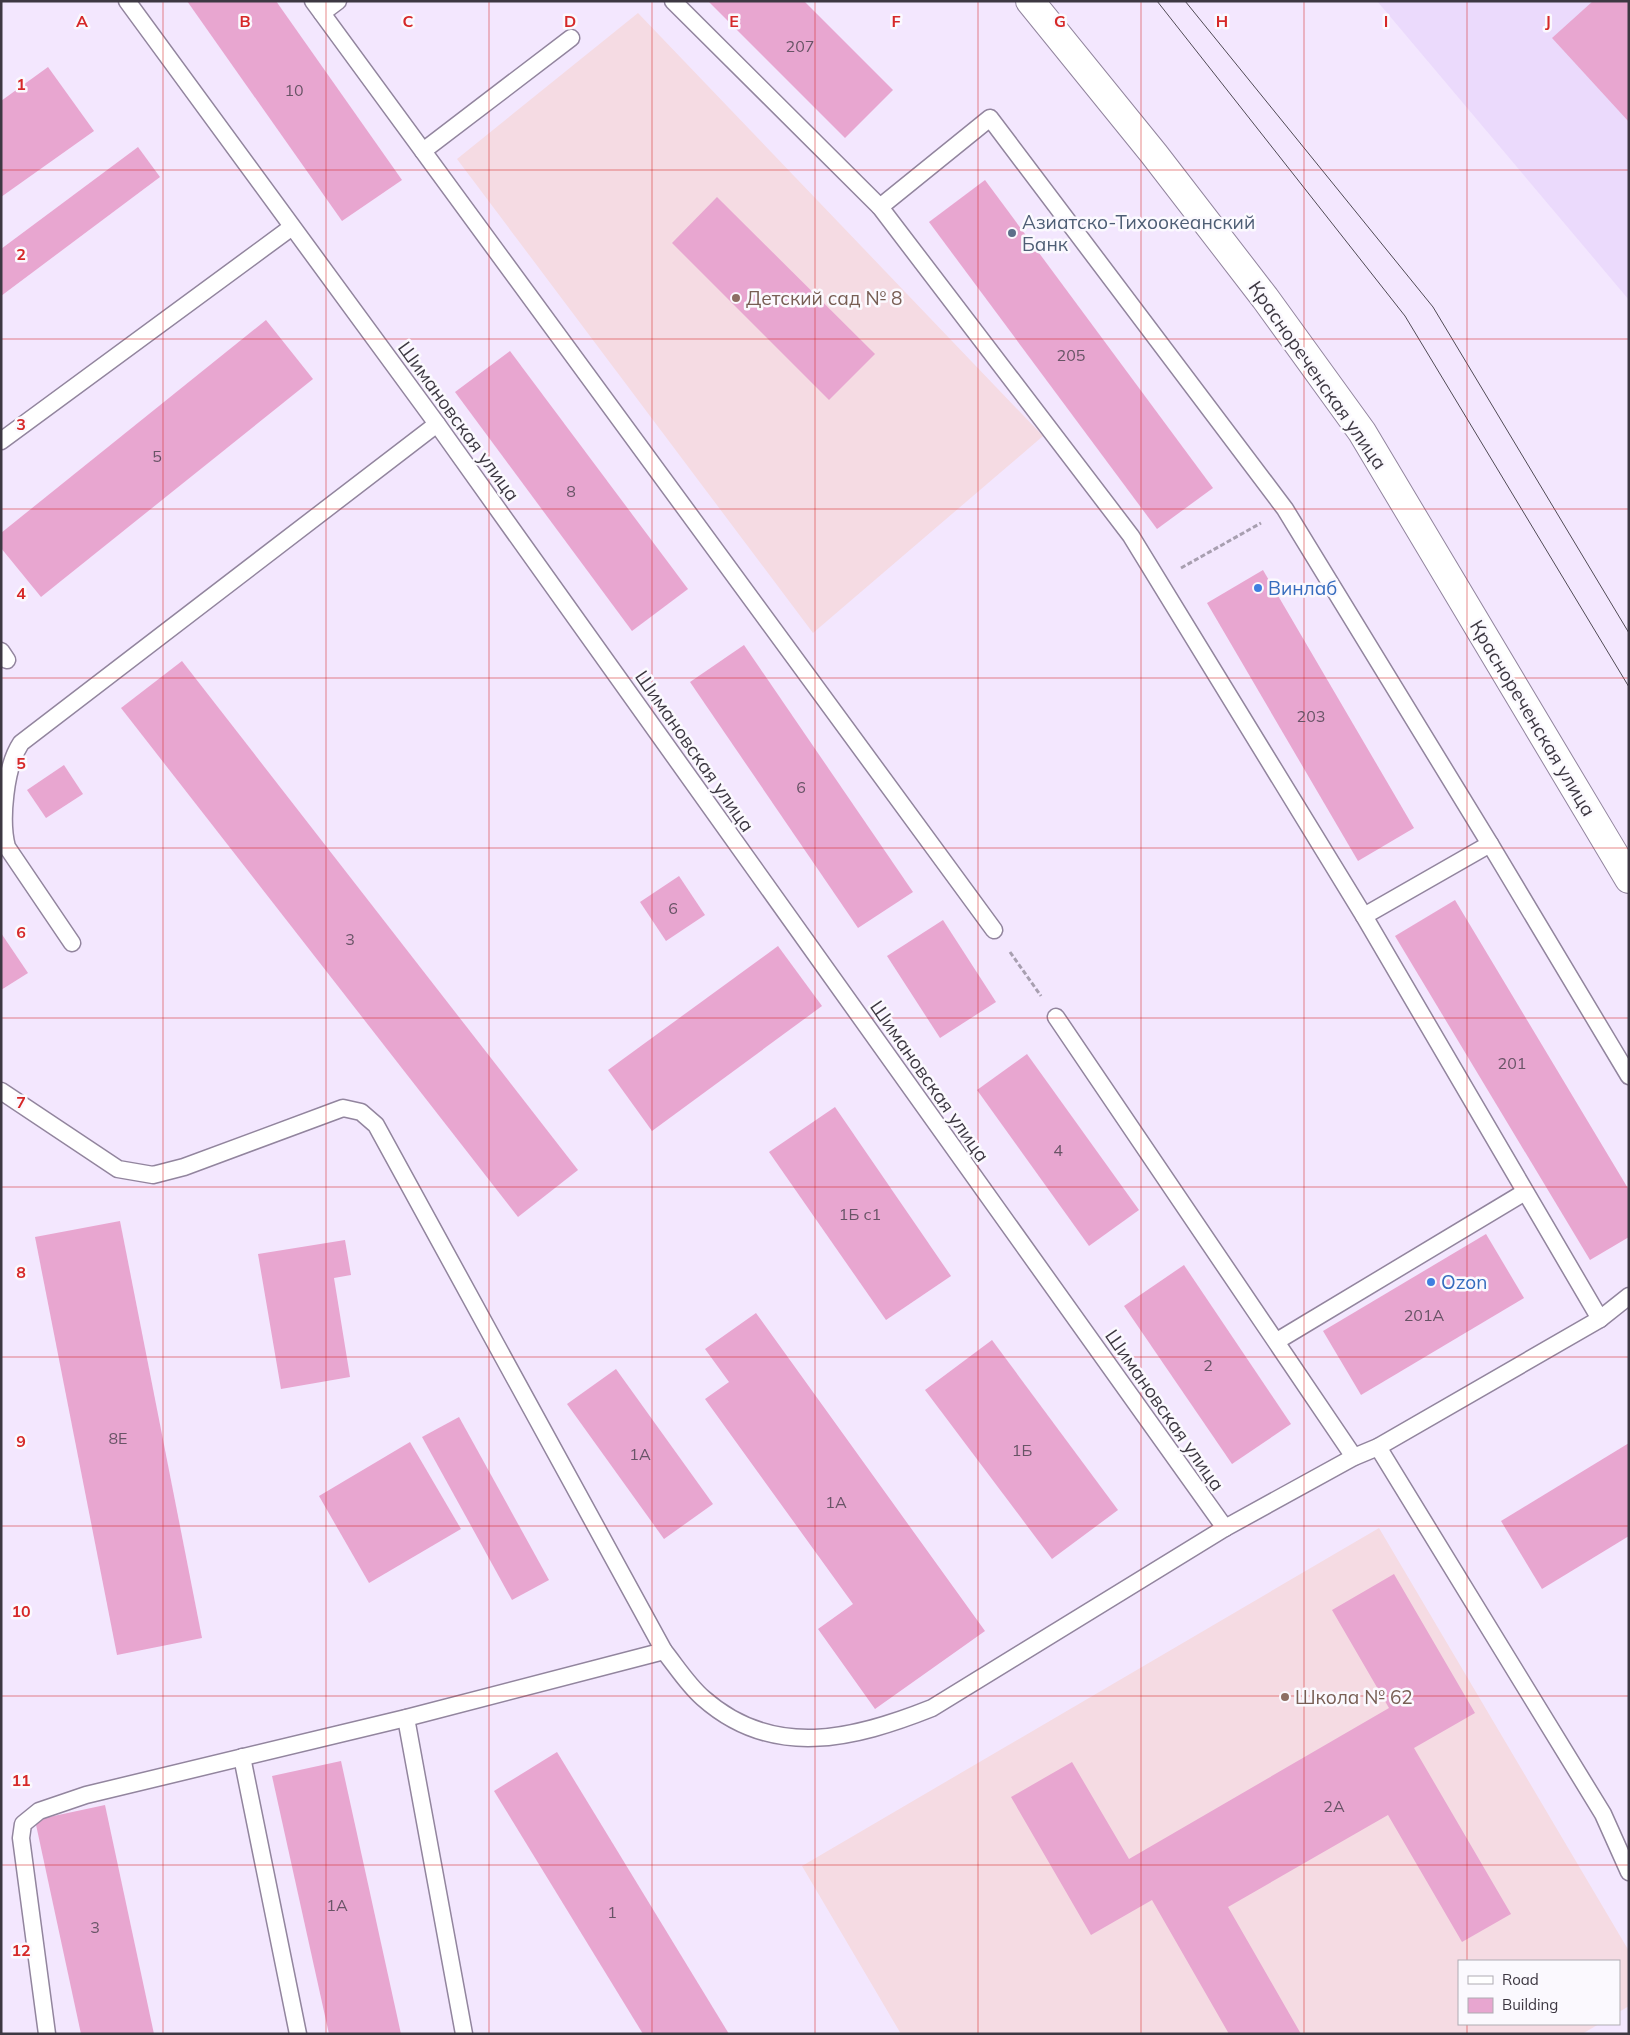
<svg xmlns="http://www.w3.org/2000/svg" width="1630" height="2035" font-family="Mulish,sans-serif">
  <rect width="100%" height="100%" fill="#f3e7fe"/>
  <polygon fill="#ebdafc" points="1377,1 1629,1 1629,300"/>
  <g fill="#f5dbe3">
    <polygon points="638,13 1043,436 813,633 457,159"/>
    <polygon points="1379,1528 1629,1951 1629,2006 1619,2012 1619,1961 1459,1961 1459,2024 1599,2024 1582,2034 901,2034 802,1866"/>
  </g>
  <g fill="#e8a6d0">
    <polygon points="187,1 276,1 402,180 342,221"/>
    <polygon points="708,1 804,1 893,90 845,138"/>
    <polygon points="1593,1 1629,1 1629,122 1552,38"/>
    <polygon points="48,67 94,131 1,197 1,101"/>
    <polygon points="138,147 160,177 1,296 1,249"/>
    <polygon points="985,180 1213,488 1157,529 929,222"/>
    <polygon points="717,197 875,354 829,400 672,243"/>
    <polygon points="266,320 313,379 41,597 1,548 1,533"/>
    <polygon points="510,351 688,589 632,631 455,392"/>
    <polygon points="1263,570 1414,828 1358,861 1207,603"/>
    <polygon points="744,645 913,892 858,928 690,682"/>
    <polygon points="182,661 578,1170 518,1217 121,708"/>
    <polygon points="64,765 83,794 46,818 27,790"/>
    <polygon points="679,876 705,915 666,941 640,902"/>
    <polygon points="1455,900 1629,1190 1629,1237 1590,1260 1395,936"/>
    <polygon points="943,920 996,1002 940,1038 887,956"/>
    <polygon points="1,933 28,973 1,990"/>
    <polygon points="778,946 822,1006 652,1131 608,1070"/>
    <polygon points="1027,1054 1139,1210 1089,1246 977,1090"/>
    <polygon points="835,1107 951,1276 886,1320 769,1152"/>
    <polygon points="120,1221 202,1638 117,1655 35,1237"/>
    <polygon points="1486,1234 1524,1298 1361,1395 1323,1331"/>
    <polygon points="345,1240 351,1275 334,1278 350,1377 281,1389 258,1254"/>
    <polygon points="1184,1265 1291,1424 1232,1464 1124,1306"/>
    <polygon points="756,1313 985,1631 875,1709 818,1629 853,1604 705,1399 729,1382 705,1349"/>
    <polygon points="992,1340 1118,1510 1052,1559 925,1390"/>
    <polygon points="616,1369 713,1504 664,1539 567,1404"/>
    <polygon points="459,1417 549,1580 512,1600 422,1437"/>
    <polygon points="410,1442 461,1529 369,1583 319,1496"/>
    <polygon points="1629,1443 1629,1536 1542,1589 1501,1521"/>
    <polygon points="1394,1574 1475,1713 1414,1748 1511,1914 1462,1942 1388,1815 1228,1907 1301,2034 1229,2034 1152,1900 1091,1935 1011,1797 1072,1762 1129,1859 1389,1708 1332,1610"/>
    <polygon points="557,1752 729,2034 643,2034 494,1791"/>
    <polygon points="341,1761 401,2034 329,2034 272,1776"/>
    <polygon points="105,1805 154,2034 81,2034 35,1820"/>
  </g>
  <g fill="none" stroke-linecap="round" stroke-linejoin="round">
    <g stroke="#92859e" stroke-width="19">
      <g id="lane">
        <polyline points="127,1 437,424 1225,1528"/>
        <polyline points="313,1 994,930"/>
        <polyline points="673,1 880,207 1131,536 1364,916 1600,1319"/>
        <polyline points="322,13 338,1"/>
        <polyline points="423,151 571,38"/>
        <polyline points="880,207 990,118 1285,509 1490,844 1629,1076"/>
        <polyline points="1,441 292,227"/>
        <polyline points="1,651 7,660"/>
        <polyline points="1364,916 1490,844"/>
        <path d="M72,943l-65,-96c-7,-26 -2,-80 14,-104l416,-319"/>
        <polyline points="1056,1017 1354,1457"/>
        <path d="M1,1091l117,78 35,6 31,-8 159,-59 18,4 15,13 288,526c12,15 24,34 39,47 70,62 151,41 229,10l293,-180 129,-71 24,-10 222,-128 29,-23"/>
        <polyline points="1277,1341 1525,1192"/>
        <polyline points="1378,1447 1603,1814 1629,1872"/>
        <polyline points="406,1718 464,2034"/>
        <polyline points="242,1757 298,2034"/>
        <polyline points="47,2034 21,1838 23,1824 39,1811 86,1795 406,1718 664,1651"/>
      </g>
    </g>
    <g stroke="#92859e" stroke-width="30">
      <polyline id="primary" points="1030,1 1154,154 1265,298 1362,432 1629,879"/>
    </g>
    <g stroke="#a89fb0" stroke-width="3" stroke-dasharray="5 2.5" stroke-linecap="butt">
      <polyline points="1181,568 1261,523"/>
      <polyline points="1010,952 1041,996"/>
    </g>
    <use href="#lane" stroke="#fff" stroke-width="16"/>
    <use href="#primary" stroke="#fff" stroke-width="28"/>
    <g stroke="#504a55" stroke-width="1">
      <polyline points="1157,1 1405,316 1629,687"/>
      <polyline points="1185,1 1433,307 1629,633"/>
    </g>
  </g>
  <path fill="none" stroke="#d62828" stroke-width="1" stroke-opacity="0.55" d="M163,1v2033M326,1v2033M489,1v2033M652,1v2033M815,1v2033M978,1v2033M1141,1v2033M1304,1v2033M1467,1v1960M1,170h1628M1,339h1628M1,509h1628M1,678h1628M1,848h1628M1,1018h1628M1,1187h1628M1,1357h1628M1,1526h1628M1,1696h1628M1,1865h1628M1467,2024v10"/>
  <circle fill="#5c6f8a" stroke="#fbf9fe" stroke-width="2" cx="1012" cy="233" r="5"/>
  <g fill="#8d6e63" stroke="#fbf9fe" stroke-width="2">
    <circle cx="736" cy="298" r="5"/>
    <circle cx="1285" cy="1697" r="5"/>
  </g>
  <g fill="#3f7fe0" stroke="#fbf9fe" stroke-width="2">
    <circle cx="1258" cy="588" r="5"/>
    <circle cx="1431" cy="1282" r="5"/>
  </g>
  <g text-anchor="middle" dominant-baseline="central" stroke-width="5" stroke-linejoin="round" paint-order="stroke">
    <g font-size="16" fill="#685466">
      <text x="800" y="46">207</text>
      <text x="294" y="90">10</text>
      <text x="1071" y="355">205</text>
      <text x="157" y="456">5</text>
      <text x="571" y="491">8</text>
      <text x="1311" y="716">203</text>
      <text x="801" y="787">6</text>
      <text x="673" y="908">6</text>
      <text x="350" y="939">3</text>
      <text x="1512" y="1063">201</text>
      <text x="1058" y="1150">4</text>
      <text x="860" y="1214">1Б с1</text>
      <text x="1424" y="1315">201А</text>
      <text x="1208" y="1365">2</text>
      <text x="118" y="1438">8Е</text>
      <text x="1022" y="1450">1Б</text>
      <text x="640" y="1454">1А</text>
      <text x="836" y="1502">1А</text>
      <text x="1334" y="1806">2А</text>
      <text x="337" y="1905">1А</text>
      <text x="612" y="1912">1</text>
      <text x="95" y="1927">3</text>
    </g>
    <g font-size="19" fill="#4e5e75" stroke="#fbf9fe" text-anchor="start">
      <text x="1022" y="222">Азиатско-Тихоокеанский<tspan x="1022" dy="22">Банк</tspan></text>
    </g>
    <g font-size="19" fill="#785e54" stroke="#fbf9fe" text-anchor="start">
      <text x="746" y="298">Детский сад № 8</text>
      <text x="1295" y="1697">Школа № 62</text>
    </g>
    <g font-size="19" fill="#3d3842" stroke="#fbf9fe">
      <text transform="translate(1318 375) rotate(55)">Краснореченская улица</text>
      <text transform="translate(459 421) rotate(54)">Шимановская улица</text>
      <text transform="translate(1533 718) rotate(59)">Краснореченская улица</text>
      <text transform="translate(695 751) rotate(55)">Шимановская улица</text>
      <text transform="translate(930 1081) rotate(55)">Шимановская улица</text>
      <text transform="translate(1165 1410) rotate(55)">Шимановская улица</text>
    </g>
    <g font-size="19" fill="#366cbe" stroke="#fbf9fe" text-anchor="start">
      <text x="1268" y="588">Винлаб</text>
      <text x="1441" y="1282">Ozon</text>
    </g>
  </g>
  <g font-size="16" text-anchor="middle" font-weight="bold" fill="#d62828" stroke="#fbf9fe" stroke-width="5" stroke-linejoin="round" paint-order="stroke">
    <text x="82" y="27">A</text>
    <text x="245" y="27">B</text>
    <text x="408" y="27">C</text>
    <text x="570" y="27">D</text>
    <text x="734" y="27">E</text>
    <text x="896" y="27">F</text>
    <text x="1060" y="27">G</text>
    <text x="1222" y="27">H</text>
    <text x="1386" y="27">I</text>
    <text x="1548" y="27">J</text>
    <text x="21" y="90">1</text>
    <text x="21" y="260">2</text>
    <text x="21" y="430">3</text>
    <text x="21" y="599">4</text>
    <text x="21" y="769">5</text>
    <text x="21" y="938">6</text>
    <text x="21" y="1108">7</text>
    <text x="21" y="1278">8</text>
    <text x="21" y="1447">9</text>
    <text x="21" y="1617">10</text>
    <text x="21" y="1786">11</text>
    <text x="21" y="1956">12</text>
  </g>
  <rect width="1630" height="2035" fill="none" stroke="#3d3842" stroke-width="5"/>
  <rect x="1458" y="1960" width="162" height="65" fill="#fbf9fe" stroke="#afacb3"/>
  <rect x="1468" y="1976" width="25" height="8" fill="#ffffff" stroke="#afacb3"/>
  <text x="1502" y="1985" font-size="15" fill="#3d3842">Road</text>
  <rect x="1468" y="1998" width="25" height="15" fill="#e8a6d0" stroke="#afacb3"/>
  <text x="1502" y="2010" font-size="15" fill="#3d3842">Building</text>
</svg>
